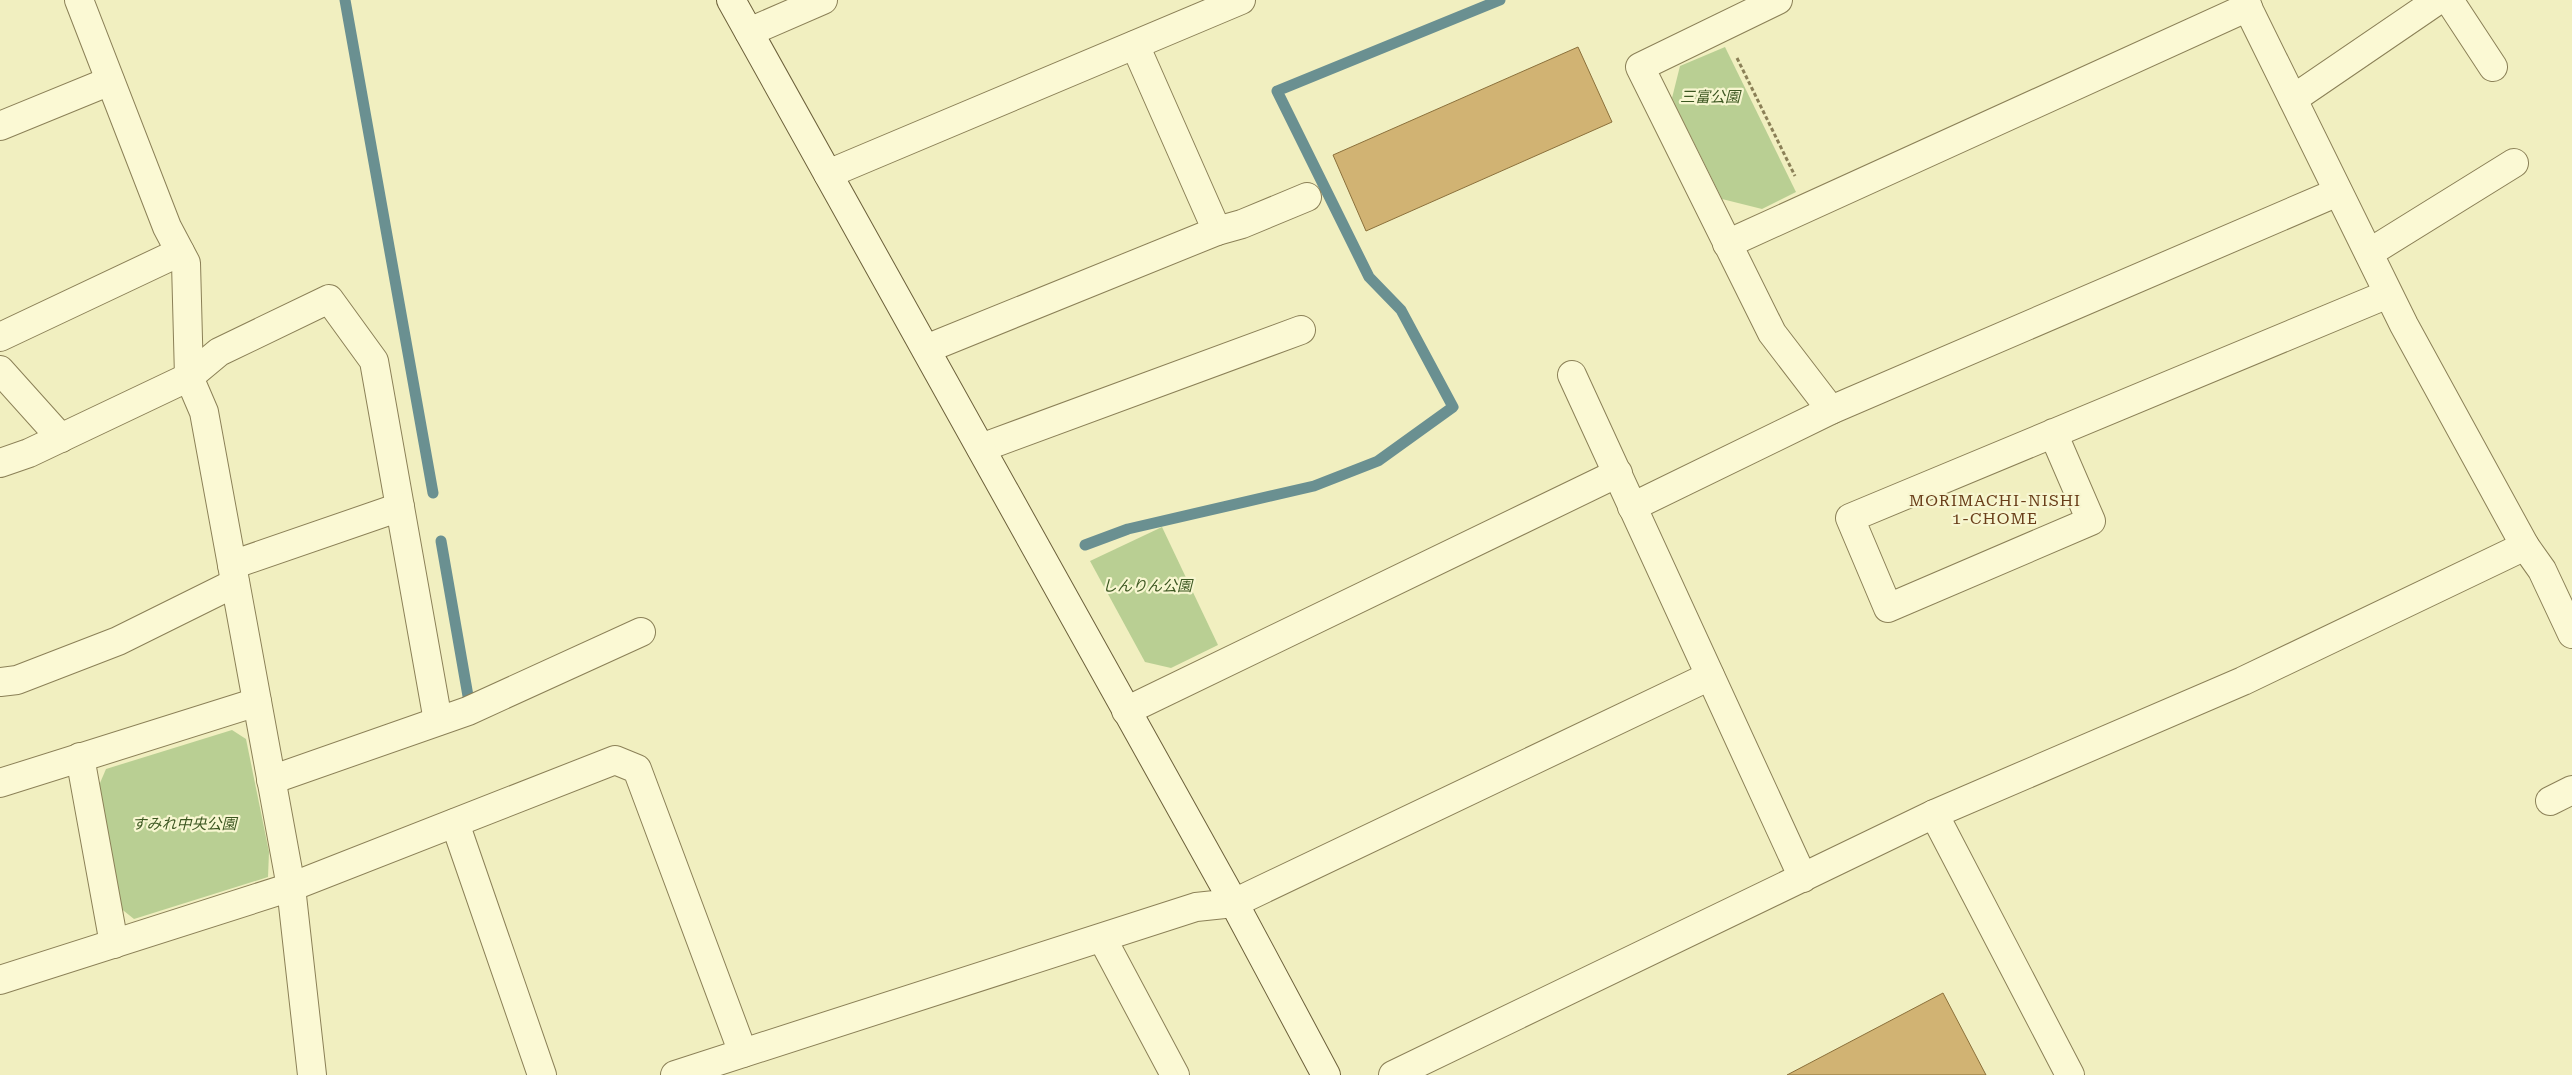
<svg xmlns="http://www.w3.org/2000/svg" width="2572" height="1075" font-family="'Roboto Serif','Noto Sans JP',serif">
  <rect width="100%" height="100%" fill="#f1efc0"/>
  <g fill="#b9cf93">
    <polygon points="1725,47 1796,192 1762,209 1722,199 1672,98 1680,66"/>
    <polygon points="1162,527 1218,645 1171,668 1145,662 1090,561"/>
    <polygon points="232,730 246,739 269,852 268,877 134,919 119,907 97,790 106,769"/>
  </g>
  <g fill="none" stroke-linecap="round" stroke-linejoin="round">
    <g stroke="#6a9091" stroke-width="11">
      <polyline points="345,0 433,493"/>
      <polyline points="441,541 468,696"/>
      <polyline points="1085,545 1128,529 1314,486 1378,461 1453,407 1401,310 1369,277 1277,91 1500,0"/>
    </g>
  </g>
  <g fill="#d1b373" stroke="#8b703b">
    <polygon points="1578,47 1612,122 1366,231 1333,155"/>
    <polygon points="1943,993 1986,1075 1787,1075"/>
  </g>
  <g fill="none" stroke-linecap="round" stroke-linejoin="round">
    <g stroke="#8b8057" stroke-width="30">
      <g id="street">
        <polyline points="79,0 167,227 186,263 189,377 204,412 291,887 312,1075"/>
        <polyline points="1778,0 1640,67 1772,333 1831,410"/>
        <polyline points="2244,0 2404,325 2525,546 2542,570 2572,634"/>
        <polyline points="2449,0 2493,67"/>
        <polyline points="749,32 823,0"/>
        <polyline points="2293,99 2438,0"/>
        <polyline points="0,126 110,81"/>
        <polyline points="828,174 1241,0"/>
        <polyline points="1217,231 1242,224 1307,197"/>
        <polyline points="1727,244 2248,7"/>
        <polyline points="2369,253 2514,163"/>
        <polyline points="0,337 180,252"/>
        <polyline points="926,349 1217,231 1135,45"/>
        <polyline points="0,370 61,438"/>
        <polyline points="1572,375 1803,878"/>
        <polyline points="2053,433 2091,521 1888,608 1850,518 2388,294"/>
        <polyline points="981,448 1301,330"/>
        <polyline points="0,463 29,453 189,377 219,352 329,299 374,361 438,721"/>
        <polyline points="1632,507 1831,410 2338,192"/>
        <polyline points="232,565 400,507"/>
        <polyline points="0,682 17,680 118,641 235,583"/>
        <polyline points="1126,711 1618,473"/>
        <polyline points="80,757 114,944"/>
        <polyline points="271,780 468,711 641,632"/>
        <polyline points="0,783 257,702"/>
        <polyline points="2550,801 2572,790"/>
        <polyline points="1934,814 2070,1075"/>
        <polyline points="455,823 542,1075"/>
        <polyline points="1102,938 1175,1075"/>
        <polyline points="0,980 291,887 615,760 637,769 743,1053"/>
        <polyline points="675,1075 1196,907 1234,903 1710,676"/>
        <polyline points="1393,1075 1934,814 2243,681 2525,546"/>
      </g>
    </g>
    <g stroke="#6c603a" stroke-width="30">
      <polyline id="secondary" points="731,0 1234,903 1326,1075"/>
    </g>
    <polyline stroke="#8b8057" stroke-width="3" stroke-dasharray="4 2.5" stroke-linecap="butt" points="1737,58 1795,176"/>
    <use href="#street" stroke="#fbf9d4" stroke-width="28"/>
    <use href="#secondary" stroke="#fbf9d4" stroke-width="28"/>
  </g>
  <g text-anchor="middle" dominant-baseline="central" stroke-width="4.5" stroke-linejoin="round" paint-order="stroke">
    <g font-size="15" font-style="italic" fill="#3c5721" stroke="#f7f6d0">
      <text x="1710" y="97">三富公園</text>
      <text x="1147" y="586">しんりん公園</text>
      <text x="184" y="824">すみれ中央公園</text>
    </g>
    <g font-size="16" letter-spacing="1" fill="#693e19" stroke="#f7f6d0">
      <text x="1995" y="500">MORIMACHI-NISHI<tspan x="1995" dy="18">1-CHOME</tspan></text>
    </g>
  </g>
</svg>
